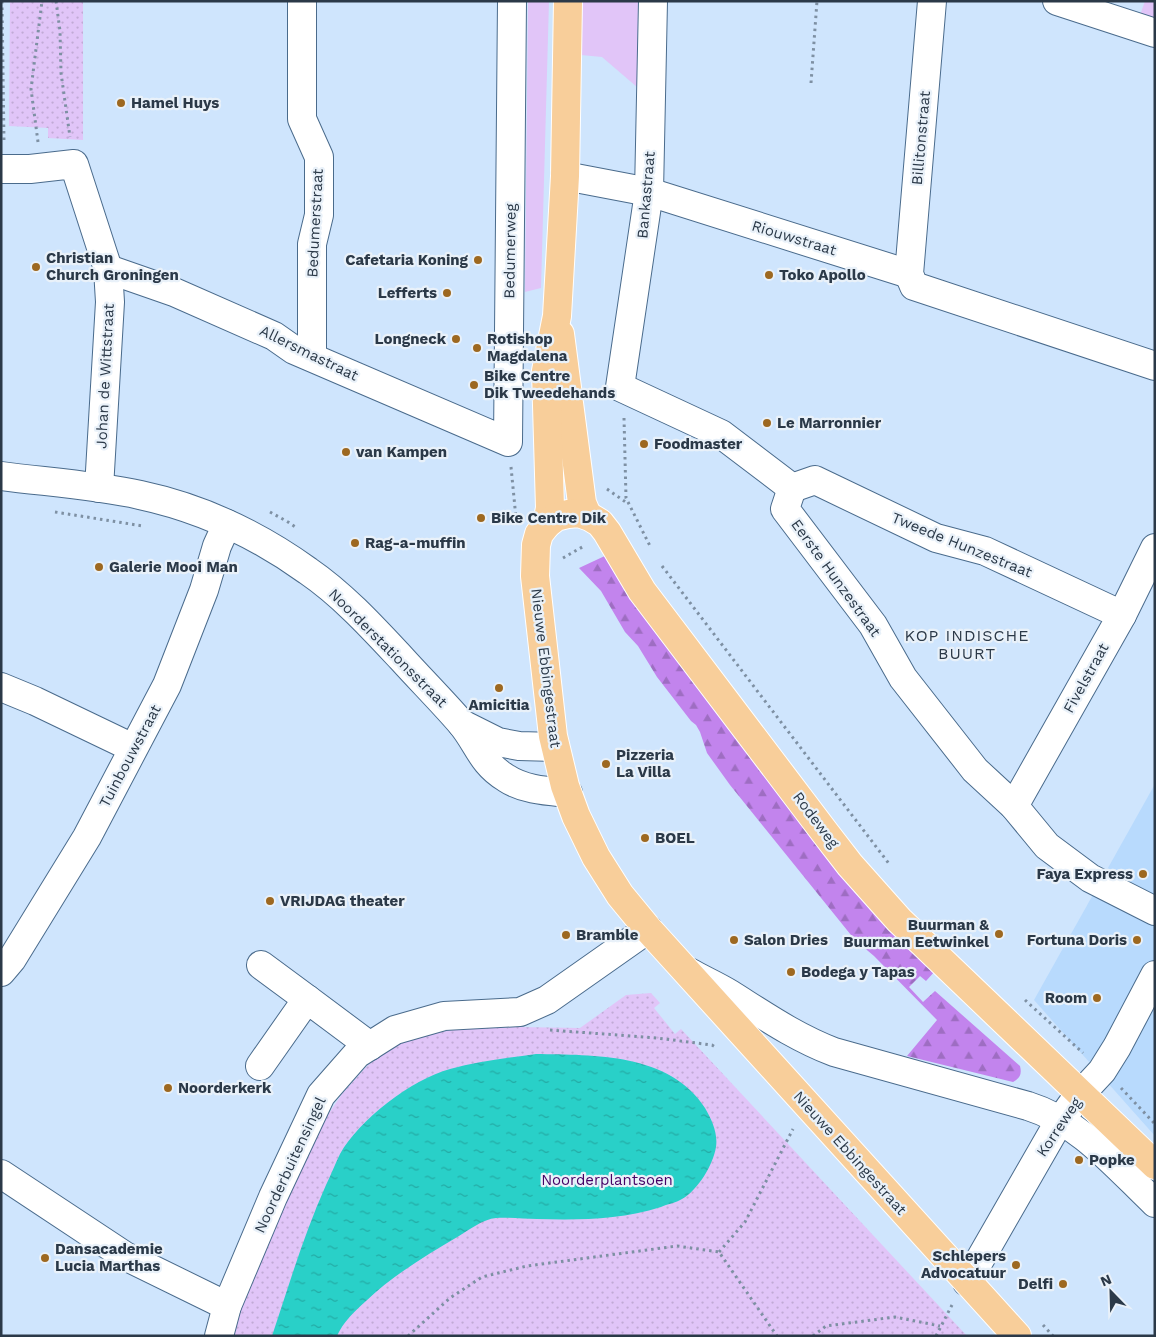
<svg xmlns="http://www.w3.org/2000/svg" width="1156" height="1337" font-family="'Work Sans',sans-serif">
  <defs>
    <pattern id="forest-firs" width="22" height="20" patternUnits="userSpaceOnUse" patternTransform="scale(1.25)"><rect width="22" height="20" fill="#c284ed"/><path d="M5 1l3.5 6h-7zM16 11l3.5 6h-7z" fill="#9e6dc2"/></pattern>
    <pattern id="park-dots" width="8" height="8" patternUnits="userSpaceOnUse" patternTransform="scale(1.25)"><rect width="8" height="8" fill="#e1c5f8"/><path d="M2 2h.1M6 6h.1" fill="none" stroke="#c1aad6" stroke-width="1.8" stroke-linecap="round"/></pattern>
    <pattern id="water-ripples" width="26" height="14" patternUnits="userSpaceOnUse" patternTransform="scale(1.25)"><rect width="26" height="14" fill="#29d0c8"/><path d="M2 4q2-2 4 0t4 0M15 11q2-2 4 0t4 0" fill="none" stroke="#23aaa4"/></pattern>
  </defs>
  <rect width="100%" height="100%" fill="#cfe5fd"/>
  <polygon fill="#b8dafd" points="1155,784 1155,1136 1034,1000"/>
  <g fill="#e1c5f8">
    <polygon points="528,1 549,1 541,288 525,292"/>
    <polygon points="581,1 638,1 637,87 602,57 581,55"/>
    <polygon points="1145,1 1155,1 1155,27 1138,21"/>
  </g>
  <path fill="url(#forest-firs)" d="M609,554l327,416 -10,11 -6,-5 -11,11 14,15 12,-11 85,75c2,8 0,12 -7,16l-106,-26 30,-36 -63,-64 -19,-16 -125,-155 -23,-32 -7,-21 -4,-7 -5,-4 -34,-44 -19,-31 -13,-14 -24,-41 -22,-23z"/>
  <g fill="url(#park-dots)">
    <polygon points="10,1 83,1 83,140 48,138 48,128 9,126"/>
    <polygon points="651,993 660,1003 654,1008 675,1034 681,1029 967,1336 233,1336 241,1309 269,1229 321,1125 342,1094 367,1066 383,1053 402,1043 421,1035 460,1029 517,1027 580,1028 626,995"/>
  </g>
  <path fill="url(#water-ripples)" d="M536,1054c58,1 134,-1 169,54 7,12 13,25 11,39 -3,18 -18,43 -34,52 -6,4 -15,5 -21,8 -41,13 -82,13 -124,12 -13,0 -28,-2 -41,-1 -13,1 -27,12 -37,18 -32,19 -66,39 -93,65 -11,10 -23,21 -29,35h-65c17,-51 32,-102 54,-151 5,-10 9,-21 14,-31 19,-34 72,-75 110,-85 28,-8 58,-11 86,-15z"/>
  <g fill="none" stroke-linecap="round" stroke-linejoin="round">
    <g stroke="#4a6b8c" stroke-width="30">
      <g id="minor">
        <polyline points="302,1 302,119 319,157 319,215 312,244 312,357"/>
        <polyline points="653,1 649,192 620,387 721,434 792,488"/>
        <polyline points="932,1 909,274 914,286 1155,366"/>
        <polyline points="1057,1 1155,33"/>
        <polyline points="1,169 30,169 74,164 108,269 110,302 99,488"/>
        <polyline points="565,176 649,192 909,274"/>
        <polyline points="108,269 174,292 274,336 294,350 508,442 512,1"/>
        <path d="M1,476c46,6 94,9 139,19 61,13 118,40 168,76 35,24 65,57 94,88 19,21 40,42 59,64 17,20 20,40 45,55 18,12 41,13 62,15"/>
        <polyline points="792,488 785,509 873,625 903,678 975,770 1014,806 1047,846 1090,878 1155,911"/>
        <polyline points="792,488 815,480 936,538 985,551 1122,615"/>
        <polyline points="1,687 35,701 133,748"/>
        <polyline points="462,724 498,742 519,746 555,747"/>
        <polyline points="1014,806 1122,615 1155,548"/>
        <polyline points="261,965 307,999"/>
        <polyline points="1,972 12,959 87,837 167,685 204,590 217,546 227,524"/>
        <path d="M689,972c14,8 28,14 41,22 35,22 65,43 104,58l194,54c52,16 88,60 127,97"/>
        <polyline points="260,1066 307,999 370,1046"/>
        <polyline points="1,1174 125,1256 227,1306"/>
        <polyline points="967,1282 1056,1127 1075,1100 1102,1071 1117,1047 1155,975"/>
        <polyline points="219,1336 227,1306 273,1197 321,1095 357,1054 395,1030 444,1016 520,1012 547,1000 648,929"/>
      </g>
    </g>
    <g stroke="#fff" stroke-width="30">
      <g id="major">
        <polyline points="560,334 582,503 587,515"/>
        <polyline points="547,524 550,508 546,371 557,316 565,176 568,1"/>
        <polyline points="1017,1336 648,929 620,895 596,857 576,816 565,786 553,736 535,576 536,545 539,534 547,524 556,517 568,514 579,513 590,517 600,523 607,532 642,591 826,834 850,865 899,920 1155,1165"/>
      </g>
    </g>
    <g stroke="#7e90a3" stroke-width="3" stroke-dasharray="2.5 4" stroke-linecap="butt">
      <polyline points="2,1 4,143"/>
      <polyline points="56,1 60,31 61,73 70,137"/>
      <polyline points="811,83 817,1"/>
      <polyline points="38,142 31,89 42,1"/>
      <polyline points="624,418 626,498 651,548"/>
      <polyline points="511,467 516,518"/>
      <polyline points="607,489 627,503"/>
      <polyline points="55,512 143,526"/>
      <polyline points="270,512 288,522 297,528"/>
      <polyline points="563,558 584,546"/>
      <polyline points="662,566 890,865"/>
      <polyline points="1025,1000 1083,1053"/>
      <polyline points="550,1030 657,1038 712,1045 717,1048"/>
      <polyline points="1121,1088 1155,1124"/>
      <polyline points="719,1252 745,1222 793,1129"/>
      <polyline points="1043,1325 1053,1336"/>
      <polyline points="408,1336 450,1298 482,1277 527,1266 677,1246 719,1252 777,1336"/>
      <polyline points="813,1336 826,1326 895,1317 940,1326"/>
      <polyline points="936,1336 952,1305"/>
    </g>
    <use href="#minor" stroke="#fff" stroke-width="28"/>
    <use href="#major" stroke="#f8ce9a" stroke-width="28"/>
  </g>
  <g fill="#9d6820" stroke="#e9f1f9" stroke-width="2">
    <circle cx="121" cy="103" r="5"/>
    <circle cx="478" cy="260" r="5"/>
    <circle cx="36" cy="267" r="5"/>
    <circle cx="769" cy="275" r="5"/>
    <circle cx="447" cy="293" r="5"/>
    <circle cx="456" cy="339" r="5"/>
    <circle cx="477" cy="348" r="5"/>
    <circle cx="474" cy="385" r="5"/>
    <circle cx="767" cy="423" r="5"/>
    <circle cx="644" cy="444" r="5"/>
    <circle cx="346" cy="452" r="5"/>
    <circle cx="481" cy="518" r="5"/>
    <circle cx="355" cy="543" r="5"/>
    <circle cx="99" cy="567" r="5"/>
    <circle cx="499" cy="688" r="5"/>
    <circle cx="606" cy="764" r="5"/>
    <circle cx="645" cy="838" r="5"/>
    <circle cx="1143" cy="874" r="5"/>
    <circle cx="270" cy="901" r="5"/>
    <circle cx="999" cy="934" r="5"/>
    <circle cx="566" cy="935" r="5"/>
    <circle cx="734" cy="940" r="5"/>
    <circle cx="1137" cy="940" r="5"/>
    <circle cx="791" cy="972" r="5"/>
    <circle cx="1097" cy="998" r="5"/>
    <circle cx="168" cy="1088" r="5"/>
    <circle cx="1079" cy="1160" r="5"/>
    <circle cx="45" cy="1258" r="5"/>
    <circle cx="1016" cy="1265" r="5"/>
    <circle cx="1063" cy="1284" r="5"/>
  </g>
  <g text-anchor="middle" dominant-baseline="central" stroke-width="4.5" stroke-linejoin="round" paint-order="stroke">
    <g font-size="15" font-weight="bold" fill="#2b3948" stroke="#e9f1f9" text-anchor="start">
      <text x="131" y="103">Hamel Huys</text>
      <text x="46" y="258">Christian<tspan x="46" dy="17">Church Groningen</tspan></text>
      <text x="468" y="260" text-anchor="end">Cafetaria Koning</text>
      <text x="779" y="275">Toko Apollo</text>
      <text x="437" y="293" text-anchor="end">Lefferts</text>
      <text x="446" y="339" text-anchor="end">Longneck</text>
      <text x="487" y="339">Rotishop<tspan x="487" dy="17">Magdalena</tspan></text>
      <text x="484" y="376">Bike Centre<tspan x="484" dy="17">Dik Tweedehands</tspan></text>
      <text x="777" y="423">Le Marronnier</text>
      <text x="654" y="444">Foodmaster</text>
      <text x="356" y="452">van Kampen</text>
      <text x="491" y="518">Bike Centre Dik</text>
      <text x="365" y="543">Rag-a-muffin</text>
      <text x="109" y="567">Galerie Mooi Man</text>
      <text x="499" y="705" text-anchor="middle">Amicitia</text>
      <text x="616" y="755">Pizzeria<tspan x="616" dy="17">La Villa</tspan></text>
      <text x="655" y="838">BOEL</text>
      <text x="1133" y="874" text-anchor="end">Faya Express</text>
      <text x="280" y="901">VRIJDAG theater</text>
      <text x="989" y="925" text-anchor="end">Buurman &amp;<tspan x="989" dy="17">Buurman Eetwinkel</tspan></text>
      <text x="576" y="935">Bramble</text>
      <text x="744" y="940">Salon Dries</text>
      <text x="1127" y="940" text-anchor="end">Fortuna Doris</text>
      <text x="801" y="972">Bodega y Tapas</text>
      <text x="1087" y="998" text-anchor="end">Room</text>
      <text x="178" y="1088">Noorderkerk</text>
      <text x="1089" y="1160">Popke</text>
      <text x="55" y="1249">Dansacademie<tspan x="55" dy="17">Lucia Marthas</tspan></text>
      <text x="1006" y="1256" text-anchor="end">Schlepers<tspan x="1006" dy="17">Advocatuur</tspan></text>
      <text x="1053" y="1284" text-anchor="end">Delfi</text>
    </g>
    <g font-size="15" fill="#2b3948" stroke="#e9f1f9">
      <text transform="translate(921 138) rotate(-85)">Billitonstraat</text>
      <text transform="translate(646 195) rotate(-85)">Bankastraat</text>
      <text transform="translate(315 223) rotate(-87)">Bedumerstraat</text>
      <text transform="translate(794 238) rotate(17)">Riouwstraat</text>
      <text transform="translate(510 251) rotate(-89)">Bedumerweg</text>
      <text transform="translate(309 353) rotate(26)">Allersmastraat</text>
      <text transform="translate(105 376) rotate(-87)">Johan de Wittstraat</text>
      <text transform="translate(962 545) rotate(22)">Tweede Hunzestraat</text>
      <text transform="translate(836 578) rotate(54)">Eerste Hunzestraat</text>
      <text transform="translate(388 648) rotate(45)">Noorderstationsstraat</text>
      <text transform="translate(546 668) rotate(83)">Nieuwe Ebbingestraat</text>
      <text transform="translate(1086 678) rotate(-61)">Fivelstraat</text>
      <text transform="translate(130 756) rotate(-62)">Tuinbouwstraat</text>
      <text transform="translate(816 820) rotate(53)">Rodeweg</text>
      <text transform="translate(1059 1127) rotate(-56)">Korreweg</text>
      <text transform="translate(850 1153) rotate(48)">Nieuwe Ebbingestraat</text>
      <text transform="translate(290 1165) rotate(-65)">Noorderbuitensingel</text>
    </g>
    <g font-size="15" fill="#450266" stroke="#e9f1f9">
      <text x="607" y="1180">Noorderplantsoen</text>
    </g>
    <g font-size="16" letter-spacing="1" fill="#2b3948" stroke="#e9f1f9">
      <text x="967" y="635">KOP INDISCHE<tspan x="967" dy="18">BUURT</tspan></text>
    </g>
  </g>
  <rect width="1156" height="1337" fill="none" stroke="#2b3948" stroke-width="5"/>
  <g transform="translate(1111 1292) rotate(337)" stroke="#e9f1f9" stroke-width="4" paint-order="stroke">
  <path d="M0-4L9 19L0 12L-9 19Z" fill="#2b3948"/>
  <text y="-8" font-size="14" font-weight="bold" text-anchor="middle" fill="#2b3948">N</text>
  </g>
</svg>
